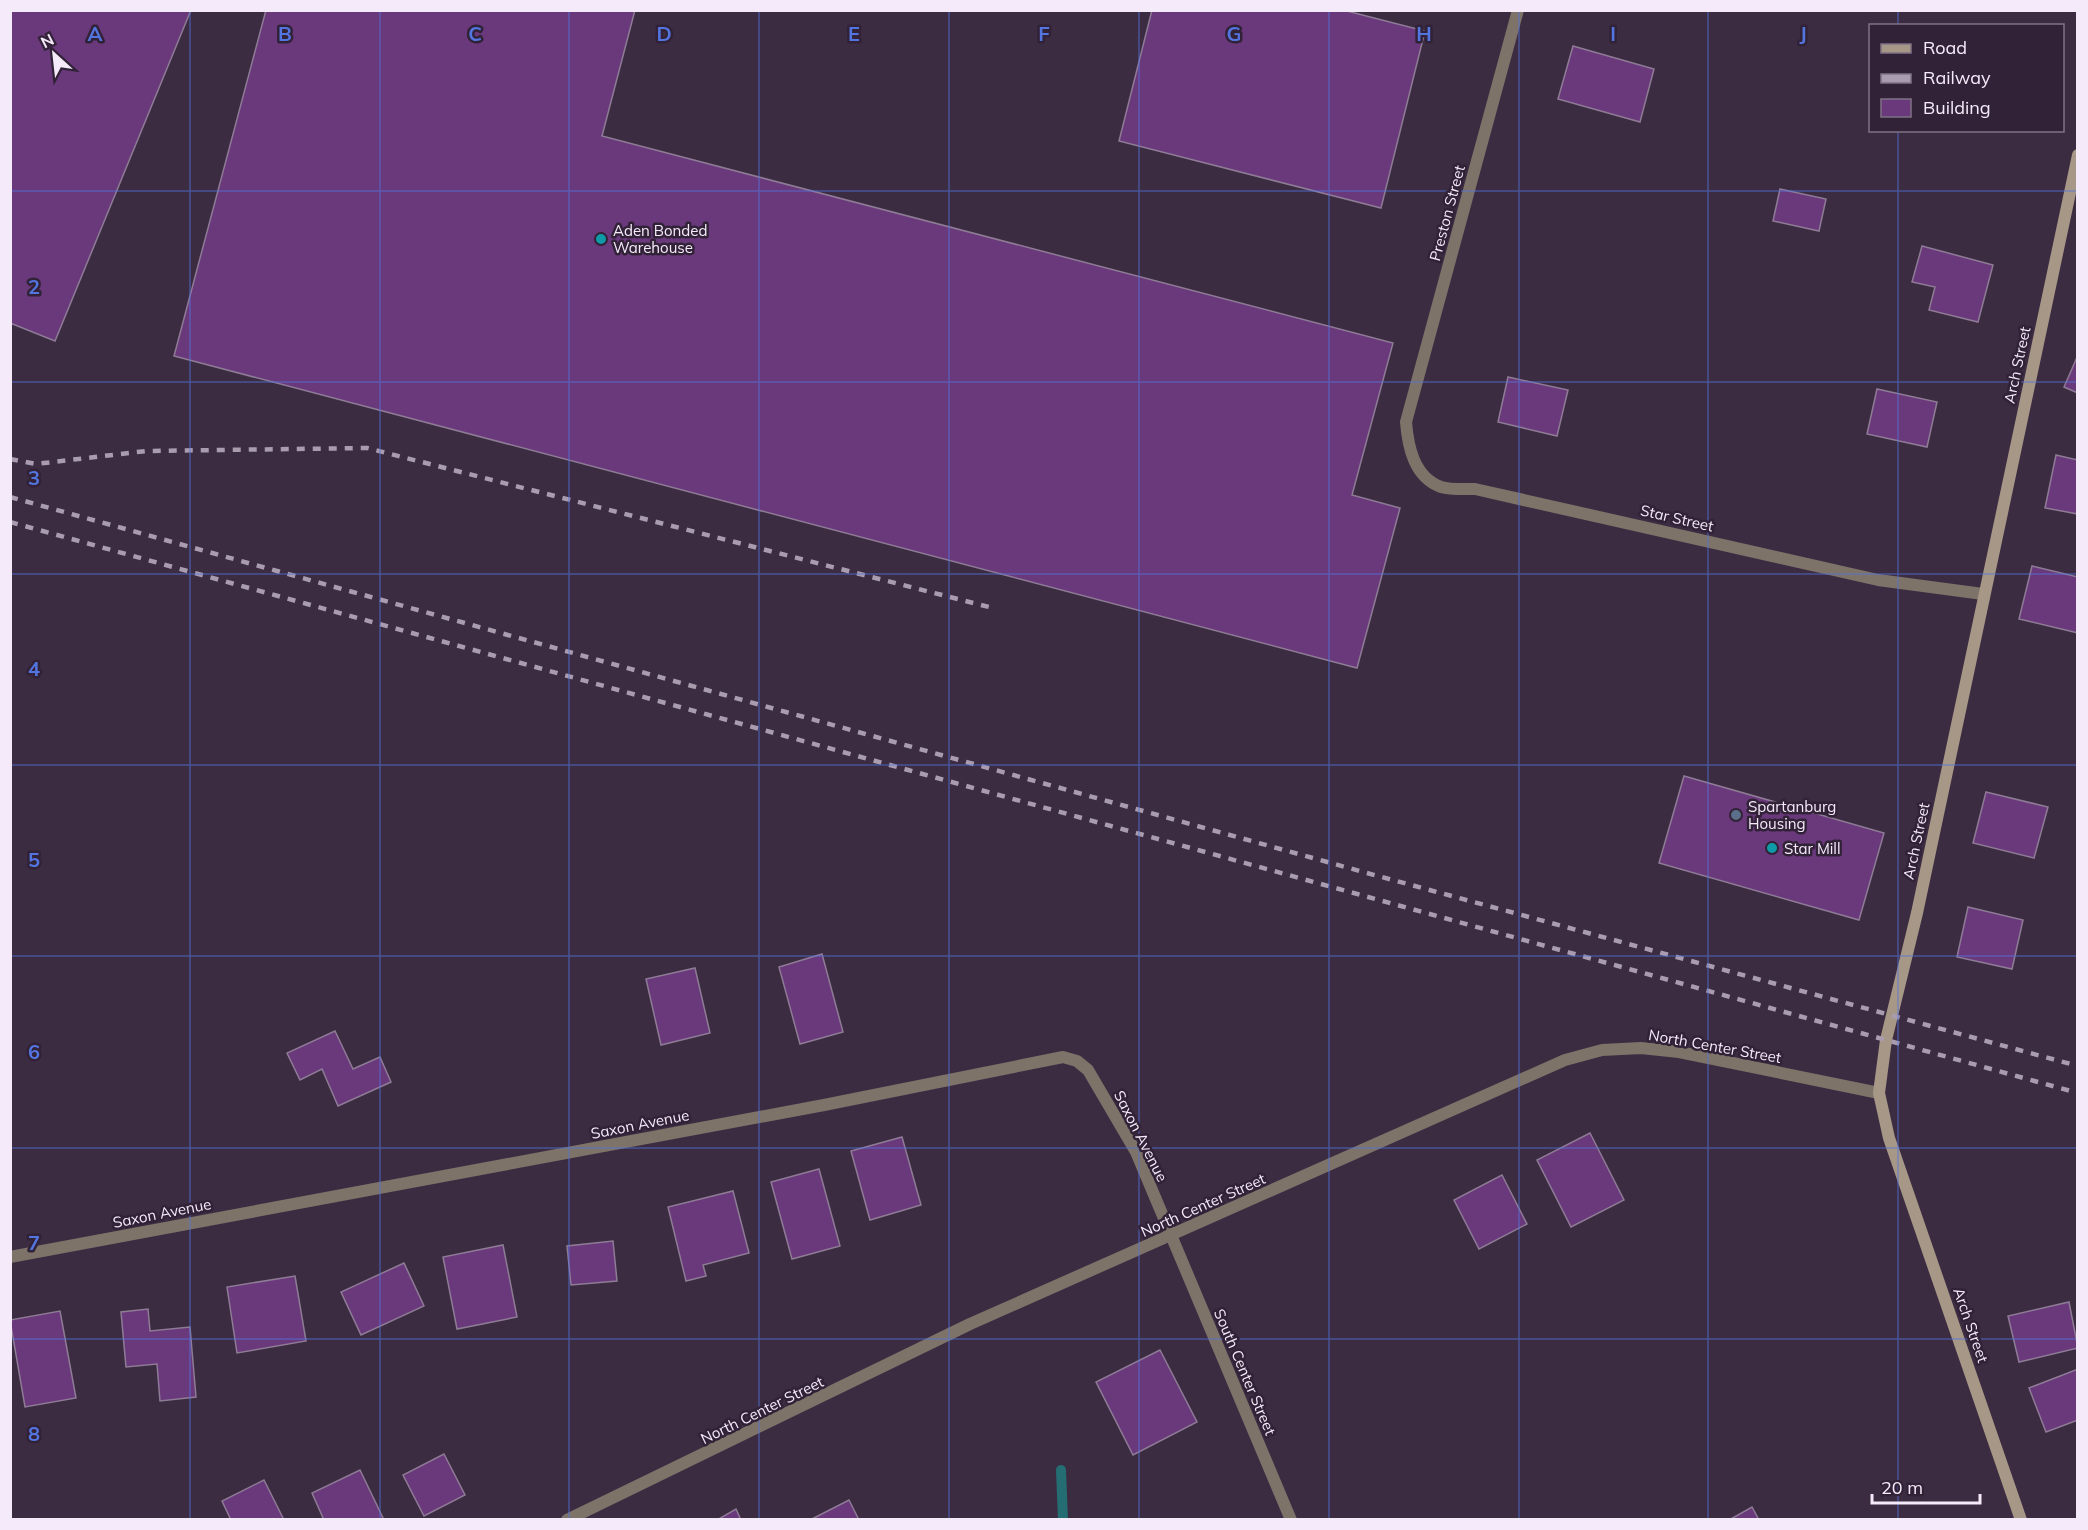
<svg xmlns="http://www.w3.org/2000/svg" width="2088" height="1530" font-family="Mulish,sans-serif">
  <rect width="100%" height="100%" fill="#3c2c42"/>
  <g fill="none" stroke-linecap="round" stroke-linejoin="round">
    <polyline stroke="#246d73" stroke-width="10" points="1061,1470 1063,1520"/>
  </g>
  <g fill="#6a397c" stroke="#8e7b95" stroke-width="1.5">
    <polygon points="10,10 191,10 55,341 10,323"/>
    <polygon points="266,10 635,10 602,136 1393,343 1352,495 1400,508 1357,668 174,356"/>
    <polygon points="1152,10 1343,10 1425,31 1381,208 1119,141"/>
    <polygon points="1573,46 1654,69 1640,122 1558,99"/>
    <polygon points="1780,189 1826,199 1819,231 1773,221"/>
    <polygon points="1922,246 1993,265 1978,322 1929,310 1935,287 1912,282"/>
    <polygon points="2078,355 2078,393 2064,387"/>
    <polygon points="1508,377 1568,390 1557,436 1498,422"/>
    <polygon points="1877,389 1937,402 1927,447 1867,434"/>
    <polygon points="2056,455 2078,460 2078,514 2045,508"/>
    <polygon points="2032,566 2078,577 2078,633 2019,619"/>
    <polygon points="1684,776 1884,833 1859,920 1659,863"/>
    <polygon points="1986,792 2048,807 2034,858 1973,843"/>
    <polygon points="1968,907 2023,920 2012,969 1957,957"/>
    <polygon points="822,954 843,1032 800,1044 779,967"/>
    <polygon points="695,968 710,1033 661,1045 646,979"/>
    <polygon points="335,1031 353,1069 380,1057 391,1082 338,1106 322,1069 300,1080 287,1053"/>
    <polygon points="1590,1133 1624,1200 1571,1227 1537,1160"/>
    <polygon points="902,1137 921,1205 870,1220 851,1151"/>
    <polygon points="819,1169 840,1246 792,1259 771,1182"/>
    <polygon points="1502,1175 1527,1224 1479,1249 1454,1200"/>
    <polygon points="733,1191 749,1253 703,1265 706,1276 686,1281 668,1207"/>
    <polygon points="613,1241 617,1281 571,1285 567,1246"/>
    <polygon points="503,1245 517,1317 457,1329 443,1257"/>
    <polygon points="404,1263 424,1306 361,1335 341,1292"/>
    <polygon points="295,1276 306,1341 237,1353 227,1287"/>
    <polygon points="2069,1302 2078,1348 2019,1362 2008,1316"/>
    <polygon points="148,1309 150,1331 190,1327 196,1397 160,1401 157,1364 126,1367 121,1312"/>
    <polygon points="60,1311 76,1398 25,1407 10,1320"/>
    <polygon points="1160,1350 1197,1422 1133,1455 1096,1382"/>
    <polygon points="2078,1369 2078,1420 2046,1432 2029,1388"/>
    <polygon points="444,1454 465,1495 424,1516 403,1475"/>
    <polygon points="360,1470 384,1520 324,1520 312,1493"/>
    <polygon points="264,1480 284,1520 231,1520 222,1501"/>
    <polygon points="849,1500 859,1520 810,1520"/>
    <polygon points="1752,1507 1759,1520 1729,1520"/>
    <polygon points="736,1509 741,1520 717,1520"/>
  </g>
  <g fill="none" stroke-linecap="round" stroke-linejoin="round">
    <g stroke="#7d7369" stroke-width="12">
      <path d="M1518,10l-112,412c2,25 8,55 35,65 10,3 24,2 34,2l403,91 105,14"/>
      <polyline points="10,1257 824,1105 1063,1057 1077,1061 1088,1070 1136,1152 1291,1520"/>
      <polyline points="567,1520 970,1324 1565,1060 1602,1050 1641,1048 1679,1052 1879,1093"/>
    </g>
    <polyline stroke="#a79786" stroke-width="12" points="2021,1520 1889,1138 1879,1093 1886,1040 1917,913 2078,155"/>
    <g stroke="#a99cae" stroke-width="4.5" stroke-dasharray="8 8" stroke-linecap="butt">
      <polyline points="10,459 36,464 146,451 367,448 989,607"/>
      <polyline points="10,497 1367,873 2078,1066"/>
      <polyline points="10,522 2078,1093"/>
    </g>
  </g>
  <path fill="none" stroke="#5375e0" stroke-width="1.5" stroke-opacity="0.55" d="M190,10v1510M380,10v1510M569,10v1510M759,10v1510M949,10v1510M1139,10v1510M1329,10v1510M1519,10v1510M1708,10v1510M1898,10v16M1898,130v1390M10,191h2068M10,382h2068M10,574h2068M10,765h2068M10,956h2068M10,1148h2068M10,1339h2068"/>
  <g fill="#0f9aa8" stroke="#322238" stroke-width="2">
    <circle cx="601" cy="239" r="6"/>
    <circle cx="1772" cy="848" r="6"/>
  </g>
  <circle fill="#5c6f8a" stroke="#322238" stroke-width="2" cx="1736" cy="815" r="6"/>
  <g text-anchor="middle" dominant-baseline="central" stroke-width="5" stroke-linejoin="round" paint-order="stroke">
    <g font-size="15" fill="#f5eaf9" stroke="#322238">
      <text transform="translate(1447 213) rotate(-75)">Preston Street</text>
      <text transform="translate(2017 365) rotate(-78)">Arch Street</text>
      <text transform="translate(1677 518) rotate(13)">Star Street</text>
      <text transform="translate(1916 841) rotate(-78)">Arch Street</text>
      <text transform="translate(1715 1046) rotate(10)">North Center Street</text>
      <text transform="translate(640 1124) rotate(-11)">Saxon Avenue</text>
      <text transform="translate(1141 1136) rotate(63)">Saxon Avenue</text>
      <text transform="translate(1203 1205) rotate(-24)">North Center Street</text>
      <text transform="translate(162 1213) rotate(-11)">Saxon Avenue</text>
      <text transform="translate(1971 1325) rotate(71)">Arch Street</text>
      <text transform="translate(1245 1372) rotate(67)">South Center Street</text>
      <text transform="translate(762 1410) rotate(-26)">North Center Street</text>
    </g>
    <g font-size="15" fill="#f5eaf9" stroke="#322238" text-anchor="start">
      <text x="613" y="230">Aden Bonded<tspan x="613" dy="17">Warehouse</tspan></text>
      <text x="1748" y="806">Spartanburg<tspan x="1748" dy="17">Housing</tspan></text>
      <text x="1784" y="848">Star Mill</text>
    </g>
  </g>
  <g font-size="20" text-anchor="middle" font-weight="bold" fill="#5375e0" stroke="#322238" stroke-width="5" stroke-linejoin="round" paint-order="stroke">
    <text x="95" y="41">A</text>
    <text x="285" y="41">B</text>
    <text x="475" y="41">C</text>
    <text x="664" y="41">D</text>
    <text x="854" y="41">E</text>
    <text x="1044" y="41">F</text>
    <text x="1234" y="41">G</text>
    <text x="1424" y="41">H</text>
    <text x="1613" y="41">I</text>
    <text x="1803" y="41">J</text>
    <text x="34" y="294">2</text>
    <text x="34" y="485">3</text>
    <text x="34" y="676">4</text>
    <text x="34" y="867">5</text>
    <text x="34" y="1059">6</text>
    <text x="34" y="1250">7</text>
    <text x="34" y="1441">8</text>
  </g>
  <rect width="2088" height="1530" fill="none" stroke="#f5eaf9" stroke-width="24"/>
  <rect x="1869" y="24" width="195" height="108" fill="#322238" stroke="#807285" stroke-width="1.5"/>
  <rect x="1881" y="44" width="30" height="9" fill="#a79786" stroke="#807285" stroke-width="1.5"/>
  <text x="1923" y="54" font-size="18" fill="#f5eaf9">Road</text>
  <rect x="1881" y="74" width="30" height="9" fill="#a99cae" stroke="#807285" stroke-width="1.5"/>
  <text x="1923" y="84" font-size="18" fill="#f5eaf9">Railway</text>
  <rect x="1881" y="99" width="30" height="18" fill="#6a397c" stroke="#807285" stroke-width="1.5"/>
  <text x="1923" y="114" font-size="18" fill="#f5eaf9">Building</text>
  <g transform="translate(54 54) rotate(333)" stroke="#322238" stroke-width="4.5" paint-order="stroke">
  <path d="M0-4.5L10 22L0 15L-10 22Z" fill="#f5eaf9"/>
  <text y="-9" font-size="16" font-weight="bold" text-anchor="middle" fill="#f5eaf9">N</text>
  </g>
  <path d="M1872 1494v9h108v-9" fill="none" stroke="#f5eaf9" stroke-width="3"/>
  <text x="1881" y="1494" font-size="18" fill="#f5eaf9" stroke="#322238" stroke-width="4.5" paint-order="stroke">20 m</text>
</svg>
